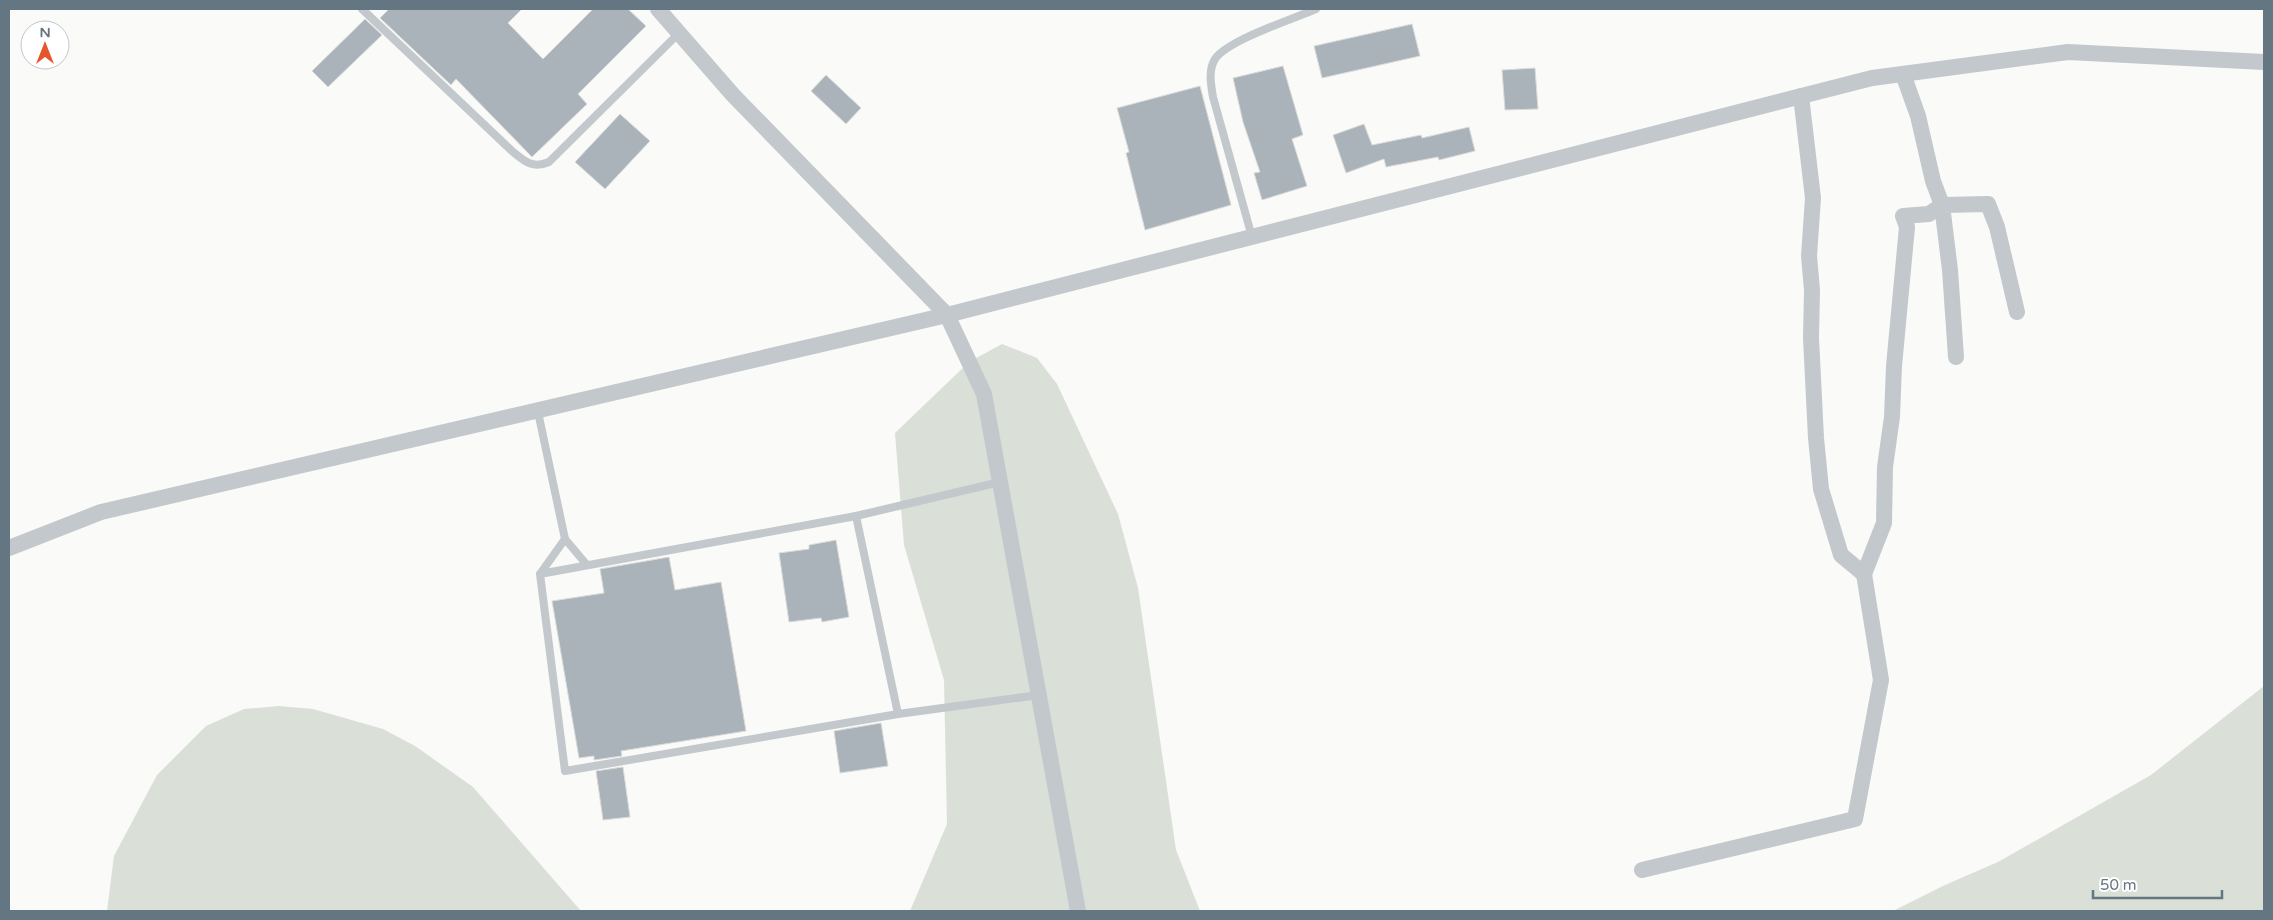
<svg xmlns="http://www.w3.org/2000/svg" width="2273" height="920" font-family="'Varela Round',sans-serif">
  <rect width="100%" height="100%" fill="#fafaf8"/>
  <g fill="#dadfd7">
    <polygon points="1002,344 1037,358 1057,384 1118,514 1138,588 1176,850 1200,911 910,911 947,824 944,680 904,545 895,433 969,362"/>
    <polygon points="2264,686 2264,911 1893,911 1945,885 1998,862 2151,775"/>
    <polygon points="279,706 313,709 383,729 415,746 473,787 581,911 107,911 114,856 157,775 206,726 244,709"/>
  </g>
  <g fill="#aab3b9" stroke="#dcdcda">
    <polygon points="389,9 522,9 508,23 543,59 593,9 628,9 646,26 578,94 587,104 532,157 456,79 451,85 380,18"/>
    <polygon points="365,19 382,35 328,87 312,71"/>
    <polygon points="1412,24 1420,56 1322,78 1314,46"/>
    <polygon points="1283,66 1303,135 1292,139 1307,186 1262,200 1254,173 1260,172 1243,122 1233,78"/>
    <polygon points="1535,68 1538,109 1505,110 1502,70"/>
    <polygon points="826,75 861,108 846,124 811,91"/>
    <polygon points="1200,86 1231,205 1145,230 1126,153 1129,152 1117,108"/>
    <polygon points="620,114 650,141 605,189 575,162"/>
    <polygon points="1364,124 1372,145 1421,135 1422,138 1469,127 1475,151 1439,160 1438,157 1386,167 1384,159 1346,173 1333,135"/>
    <polygon points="836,540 849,617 822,622 821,618 789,622 779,553 809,549 809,545"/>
    <polygon points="669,557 675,590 721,582 746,731 621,751 622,756 594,760 594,756 579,758 552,601 604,593 600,569"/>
    <polygon points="881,723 888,766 840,773 834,731"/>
    <polygon points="623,767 630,817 603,820 596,771"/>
  </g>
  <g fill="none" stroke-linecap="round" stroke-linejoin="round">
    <g stroke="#c3c8cc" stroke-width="8">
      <path d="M362,9l150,142c13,11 21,18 37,11l130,-129"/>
      <path d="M1252,237l-39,-140c-2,-12 -5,-27 2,-38 13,-19 78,-40 101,-50"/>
      <polyline points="538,412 565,539 540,574 565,771 898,714 856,516 540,574"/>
      <polyline points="856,516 1000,482"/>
      <polyline points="565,539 587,565"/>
      <polyline points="898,714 1039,695"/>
    </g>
    <g stroke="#c3c8cc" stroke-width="16">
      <polyline points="658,9 733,95 947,315 984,394 1078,911"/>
      <polyline points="1801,96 1813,198 1809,256 1812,290 1811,338 1816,438 1821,489 1841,555 1864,574 1884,523 1885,467 1892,417 1894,366 1907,227 1903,216 1929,214 1942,205 1933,181 1918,116 1903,74"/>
      <polyline points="1956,357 1950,270 1942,205 1988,204 1997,227 2017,312"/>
      <polyline points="9,548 101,512 947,315 1872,78 2068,52 2264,62"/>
      <polyline points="1642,870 1855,819 1881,680 1864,574"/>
    </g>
  </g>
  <rect width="2273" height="920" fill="none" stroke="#657683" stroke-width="20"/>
  <g transform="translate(45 45)"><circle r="24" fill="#ffffff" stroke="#c1c8cd"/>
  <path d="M0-4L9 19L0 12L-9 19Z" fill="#e4572e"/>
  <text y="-8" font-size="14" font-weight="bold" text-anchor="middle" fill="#657683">N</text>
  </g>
  <path d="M2093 890v8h129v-8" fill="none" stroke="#657683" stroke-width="2.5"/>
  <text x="2100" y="890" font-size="15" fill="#657683" stroke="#ffffff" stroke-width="4" paint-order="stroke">50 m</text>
</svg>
